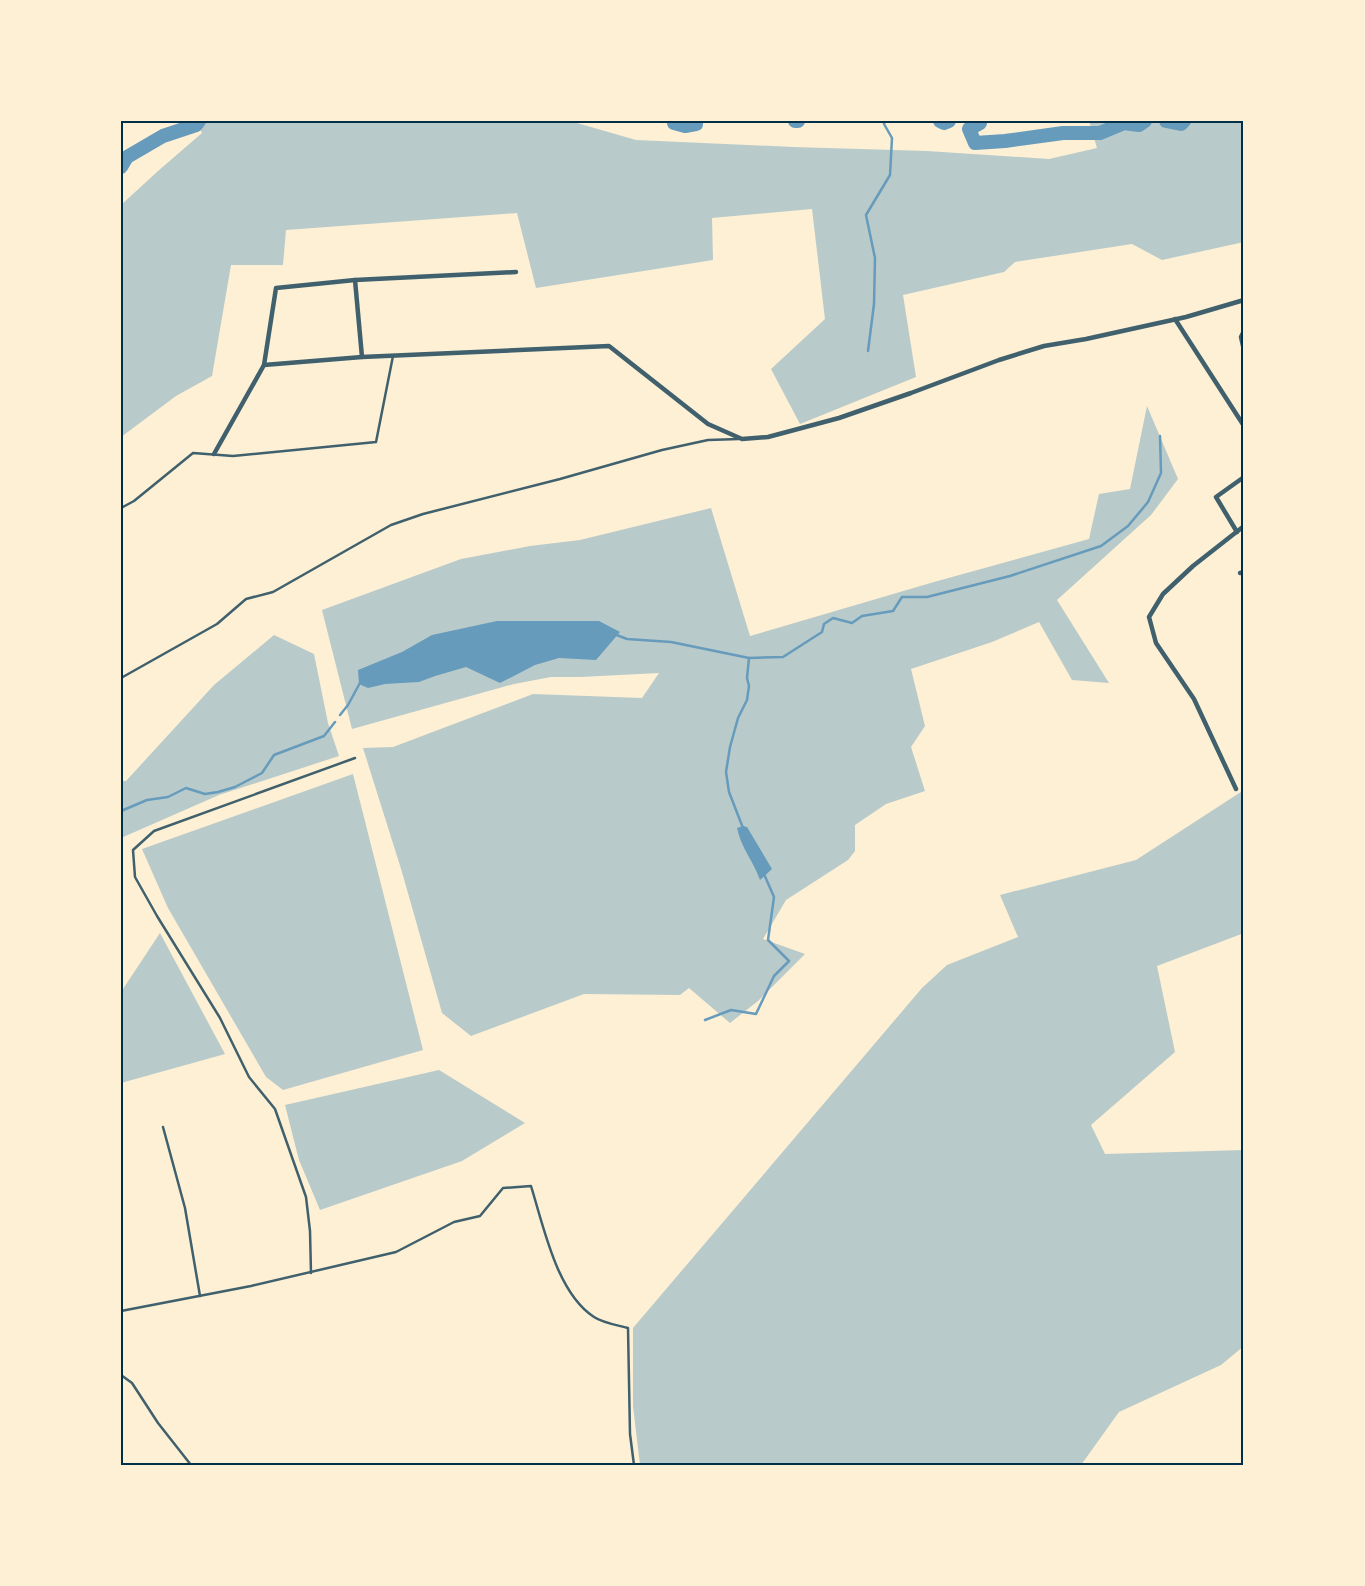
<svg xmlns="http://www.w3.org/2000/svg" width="1365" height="1586" font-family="'Times New Roman',serif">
  <rect width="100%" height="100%" fill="#fdf0d5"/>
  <g fill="#b9caca">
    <polygon points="196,121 570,121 636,140 793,147 927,151 1049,159 1097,148 1089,121 1244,121 1244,242 1162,260 1132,244 1015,262 1004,272 903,295 916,377 800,424 771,369 825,319 812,209 712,218 713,260 536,288 517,213 286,230 283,265 231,265 212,376 176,396 121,437 121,205 158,171 202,133"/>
    <polygon points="1147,406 1178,479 1151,515 1057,600 1109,683 1072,680 1039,622 992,642 911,669 925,726 911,747 925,791 886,804 855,825 855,851 848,860 786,900 763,939 805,954 758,1001 730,1023 689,988 680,995 584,994 471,1036 442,1013 402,872 363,748 393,747 533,694 642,698 659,673 581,677 551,677 514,684 352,729 322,610 461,559 530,546 580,540 711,508 750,636 934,582 1089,539 1099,494 1130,489"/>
    <polygon points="274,635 314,654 328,723 339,756 219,795 121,838 121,781 126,781 214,685"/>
    <polygon points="353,774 423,1050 283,1090 266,1077 168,908 142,849"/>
    <polygon points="1244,790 1244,933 1157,966 1175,1052 1091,1125 1105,1154 1244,1150 1244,1346 1221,1365 1119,1412 1081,1465 640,1465 633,1406 633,1328 922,988 947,965 1018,937 1000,895 1136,860"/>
    <polygon points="160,933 225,1054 121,1083 121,992"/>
    <polygon points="439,1070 525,1123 462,1161 320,1210 299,1160 285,1105"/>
  </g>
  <g fill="#669bbc">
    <polygon points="497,621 599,621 620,632 596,660 559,658 535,665 500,683 466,667 435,676 419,682 385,684 368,688 359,684 358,670 402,652 432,635"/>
    <path d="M743,826l4,1 25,42 -12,11c-7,-20 -18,-30 -23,-52z"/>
  </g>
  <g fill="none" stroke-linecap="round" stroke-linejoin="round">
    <g stroke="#669bbc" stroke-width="2.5">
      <polyline points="868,351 874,304 875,258 866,215 890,175 892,138 884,124 885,121"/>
      <polyline points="614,634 627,639 671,642 749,658 783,657 822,632 824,624 833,618 852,623 862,616 893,611 902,597 927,597 1010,576 1101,546 1128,526 1148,502 1161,473 1160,436"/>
      <polyline points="340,715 348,705 361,681"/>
      <polyline points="121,811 147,800 168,797 186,788 205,794 218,792 235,787 262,773 274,755 324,736 335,722"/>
      <polyline points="743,828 729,792 726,772 730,747 738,718 747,700 749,686 747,678 749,658"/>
      <polyline points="705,1020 731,1010 756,1014 774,976 789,961 768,940 774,897 764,874"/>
    </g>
    <g stroke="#669bbc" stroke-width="14">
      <polyline points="674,121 674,123 685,126 696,124 696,121"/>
      <polyline points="795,121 798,121"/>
      <polyline points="940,121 944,123 949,121"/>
      <polyline points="975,121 980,123 969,129 975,143 1005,141 1063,133 1100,133 1124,123 1139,125 1145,121"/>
      <polyline points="1166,121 1181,124 1184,121"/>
      <polyline points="121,167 127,157 163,136 196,125 199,121"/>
    </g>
    <g stroke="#3f606c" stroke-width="2.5">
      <polyline points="121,508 134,501 193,453 233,456 376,442 393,356"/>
      <polyline points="121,678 217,624 246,599 273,592 391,525 423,514 560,479 662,450 708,440 739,439"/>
      <polyline points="163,1127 185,1208 200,1296"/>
      <polyline points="311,1273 310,1231 306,1197 275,1109 249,1077 220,1018 157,916 135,877 133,850 154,831 355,758"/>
      <path d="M121,1311l130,-25 145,-34 58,-30 26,-6 23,-28 28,-2c13,42 26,107 63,131 9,6 23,8 34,11l2,106 4,31"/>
      <polyline points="121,1375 132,1383 158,1423 191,1465"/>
    </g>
    <g stroke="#3f606c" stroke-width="4.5">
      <polyline points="355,280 362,357"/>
      <polyline points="1175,319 1244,426"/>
      <polyline points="1244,331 1241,337 1244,350"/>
      <polyline points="264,365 276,288 355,280 516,272"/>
      <polyline points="214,454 264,365 362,357 609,346 708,424 742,439 768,437 839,418 911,393 999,360 1044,346 1086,339 1186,317 1244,300"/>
      <polyline points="1237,532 1216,497 1244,477"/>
      <polyline points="1240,573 1244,572"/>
      <polyline points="1236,789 1194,699 1156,643 1149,617 1163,594 1193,566 1244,526"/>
    </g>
  </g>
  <rect width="1365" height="1586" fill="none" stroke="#fdf0d5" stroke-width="245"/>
  <rect x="122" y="122" width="1120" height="1342" fill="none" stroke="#003049" stroke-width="2"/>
</svg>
